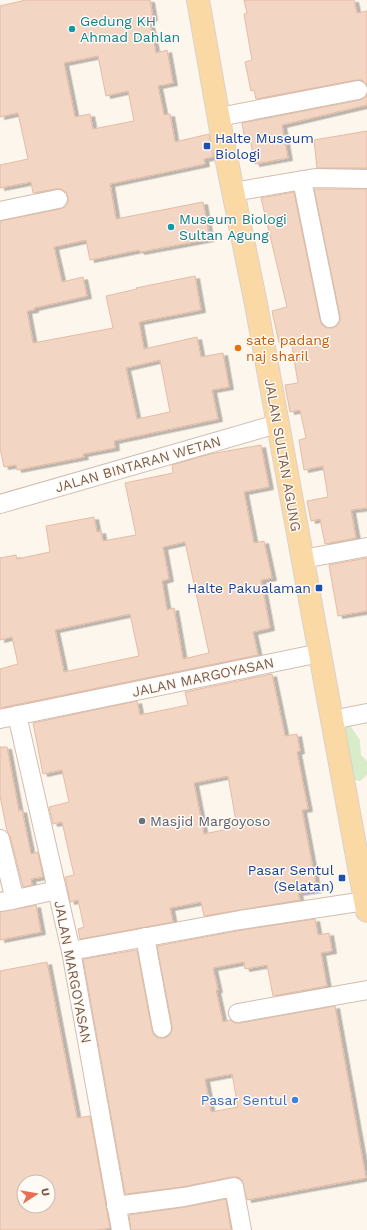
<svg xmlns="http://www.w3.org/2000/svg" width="367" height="1230" font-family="'Work Sans',sans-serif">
  <defs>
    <filter id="shadow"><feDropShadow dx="4.5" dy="2.5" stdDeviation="0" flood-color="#0004"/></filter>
  </defs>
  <rect width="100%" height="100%" fill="#fdf6ec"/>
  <polygon fill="#d8ecc9" points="349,724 360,740 361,755 367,761 367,775 360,781 350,779 336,725"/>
  <g fill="#f3d5c3" stroke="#e6bba3" fill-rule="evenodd" filter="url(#shadow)">
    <path d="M26,0h124l3,18 -4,1 7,34 11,-3 6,33 -15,3 6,29 6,-1 5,28 34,-8 4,23 -9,2 1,5 -95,20 6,35 87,-17 7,37 -70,13 -1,-2 -49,10 -4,-20 -32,7 8,35 21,-5 4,19 -53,12v2l-7,1 6,32 80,-15 -7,-32 31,-7 -1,-1 59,-12 6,34 -62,12 5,27 53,-12 4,20 22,-4 6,34 -17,3 6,29 -104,22 1,7 -32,6 1,3 -67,13 -1,-5 -12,2 -4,-19v-227l60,-12 5,-2 3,-4v-6l-2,-5 -5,-3h-5l-23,4 -2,-11 -31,6v-23l28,-6 -10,-46 -18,4v-111zM98,56l8,40 22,-5 6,30 -41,8 -3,-15 -15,3 -11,-54zM160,360l10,52 -33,7 -11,-51z"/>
    <polygon points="244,0 354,0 357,13 367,11 367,85 362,80 356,80 256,99 254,90 251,91 245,62 252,60 244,14 247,13"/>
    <polygon points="367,95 367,105 282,125 288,158 255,164 250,139 245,140 242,123 360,100 365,98"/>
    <polygon points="367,131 367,168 317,168 314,140"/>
    <polygon points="314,189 367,189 367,508 351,510 356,538 325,544 320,519 311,521 307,501 328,497 323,466 304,470 299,440 306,438 300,410 290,412 285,385 298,383 291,341 279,343 272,311 287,307 261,198 294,192 320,320 322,325 327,328 332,328 337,326 340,321 340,316"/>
    <path d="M261,445l8,42 -25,5 10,51 10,-2 8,37 -11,2 9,48 -17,4 5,23 -258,53v-39l18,-5 -6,-27 -12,3v-82l16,-3 1,4 33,-7 -4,-26 48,-9 3,15 4,-1 2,10 33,-6 -11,-52 48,-10 -1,-8 38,-11zM185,542l24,111 -26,6 -9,-51 -7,2 -5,-29 7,-2 -6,-32zM130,614l9,42 -75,16 -9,-42z"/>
    <polygon points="367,558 367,611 338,616 329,565"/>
    <path d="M272,674l13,62 12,-2 3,17 -3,1 11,57 -6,1 15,80 -19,3 2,7 -96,16 -3,-14 -31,6 3,14 -93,17 -2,-10 6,-2 -6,-27 -8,2 -5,-25 9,-2 -12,-53 -9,2 -4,-17 20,-5 -7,-32 -19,4 -10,-51 104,-22 3,14 48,-10 -3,-13zM228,776l9,51 -33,7 -10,-51z"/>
    <polygon points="0,747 7,747 19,811 22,810 31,854 38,852 43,877 31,879 32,885 23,887 10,836 7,831 0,796"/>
    <polygon points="36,905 41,932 0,940 0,912"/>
    <path d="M315,919l3,16 11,-2 3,18 -11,2 6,33 -54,10 -6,-31 -22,4 -1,-7 -31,6 5,22h-2l7,32 7,-2 5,3h5l95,-17 31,172 -119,22 -5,-20 -4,-3h-6l-50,10 -57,7 -42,-235 54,-9 15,80 2,5 4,3h6l5,-2 3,-5v-5l-15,-80 85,-16zM232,1074l6,33 -27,5 -6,-33z"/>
    <path d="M47,962l30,156 13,-2 20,112 -13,2h-97v-259zM24,1182h24v24h-24z"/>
    <polygon points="226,1199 231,1230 131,1230 129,1215 185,1207"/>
  </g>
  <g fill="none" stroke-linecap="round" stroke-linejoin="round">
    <g stroke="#d1beb0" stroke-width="20">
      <g id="street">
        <polyline points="219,117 358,90"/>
        <polyline points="302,180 330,318"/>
        <polyline points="233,192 315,178 367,179"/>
        <polyline points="0,211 58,199"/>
        <polyline points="0,504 277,424"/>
        <polyline points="303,559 367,547"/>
        <polyline points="17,715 71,951 121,1230"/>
        <polyline points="0,719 320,653"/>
        <polyline points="332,720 367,713"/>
        <polyline points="0,839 13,892 12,900 0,902"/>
        <polyline points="12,900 57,890"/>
        <polyline points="145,937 162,1028"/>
        <polyline points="71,951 240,920 365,901"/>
        <polyline points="238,1013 367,990"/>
        <polyline points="116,1206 184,1197 234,1187 242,1230"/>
      </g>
    </g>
    <g stroke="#dad1cd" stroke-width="24">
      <polyline id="primary" points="198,0 223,142 256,304 367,911"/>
    </g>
    <use href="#street" stroke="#fff" stroke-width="18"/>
    <use href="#primary" stroke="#fbd9a5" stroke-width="22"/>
  </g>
  <g fill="#0f9aa8" stroke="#fffaf3" stroke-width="1.5">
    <circle cx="72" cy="29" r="4"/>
    <circle cx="171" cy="227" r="4"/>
  </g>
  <g fill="#1a4fb4" stroke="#fffaf3" stroke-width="1.5">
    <rect x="203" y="142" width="8" height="8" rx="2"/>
    <rect x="315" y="584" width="8" height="8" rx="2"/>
    <rect x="338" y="874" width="8" height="8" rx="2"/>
  </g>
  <circle fill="#e8710a" stroke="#fffaf3" stroke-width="1.5" cx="238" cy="348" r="4"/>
  <circle fill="#6b7280" stroke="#fffaf3" stroke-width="1.5" cx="142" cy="821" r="4"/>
  <circle fill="#3f7fe0" stroke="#fffaf3" stroke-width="1.5" cx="295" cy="1100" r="4"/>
  <g text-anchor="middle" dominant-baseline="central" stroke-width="3" stroke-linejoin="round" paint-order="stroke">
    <g font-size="14" fill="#0d838f" stroke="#fffaf3" text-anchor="start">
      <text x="80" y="21">Gedung KH<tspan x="80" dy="16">Ahmad Dahlan</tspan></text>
      <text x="179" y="219">Museum Biologi<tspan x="179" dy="16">Sultan Agung</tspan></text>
    </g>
    <g font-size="14" fill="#164399" stroke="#fffaf3" text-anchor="end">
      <text x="215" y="138" text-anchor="start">Halte Museum<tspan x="215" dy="16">Biologi</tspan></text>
      <text x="311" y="588">Halte Pakualaman</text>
      <text x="334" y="870">Pasar Sentul<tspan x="334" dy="16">(Selatan)</tspan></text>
    </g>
    <g font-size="14" fill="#c56008" stroke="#fffaf3" text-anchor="start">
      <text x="246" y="340">sate padang<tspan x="246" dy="16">naj sharil</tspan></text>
    </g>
    <g font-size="14" fill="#7a5c4d" stroke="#fffaf3">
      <text transform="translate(283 455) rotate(80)">JALAN SULTAN AGUNG</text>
      <text transform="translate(138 464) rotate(-16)">JALAN BINTARAN WETAN</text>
      <text transform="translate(203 677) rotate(-12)">JALAN MARGOYASAN</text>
      <text transform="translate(73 972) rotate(79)">JALAN MARGOYASAN</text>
    </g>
    <g font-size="14" fill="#5b616d" stroke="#fffaf3" text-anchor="start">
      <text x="150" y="821">Masjid Margoyoso</text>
    </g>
    <g font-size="14" fill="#366cbe" stroke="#fffaf3" text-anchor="end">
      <text x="287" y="1100">Pasar Sentul</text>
    </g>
  </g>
  <g transform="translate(36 1194) rotate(78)"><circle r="19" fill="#fffaf3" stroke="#cabbb1"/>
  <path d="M0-3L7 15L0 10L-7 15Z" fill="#e76f51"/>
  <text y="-6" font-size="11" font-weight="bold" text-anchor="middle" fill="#7a5c4d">U</text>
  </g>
</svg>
